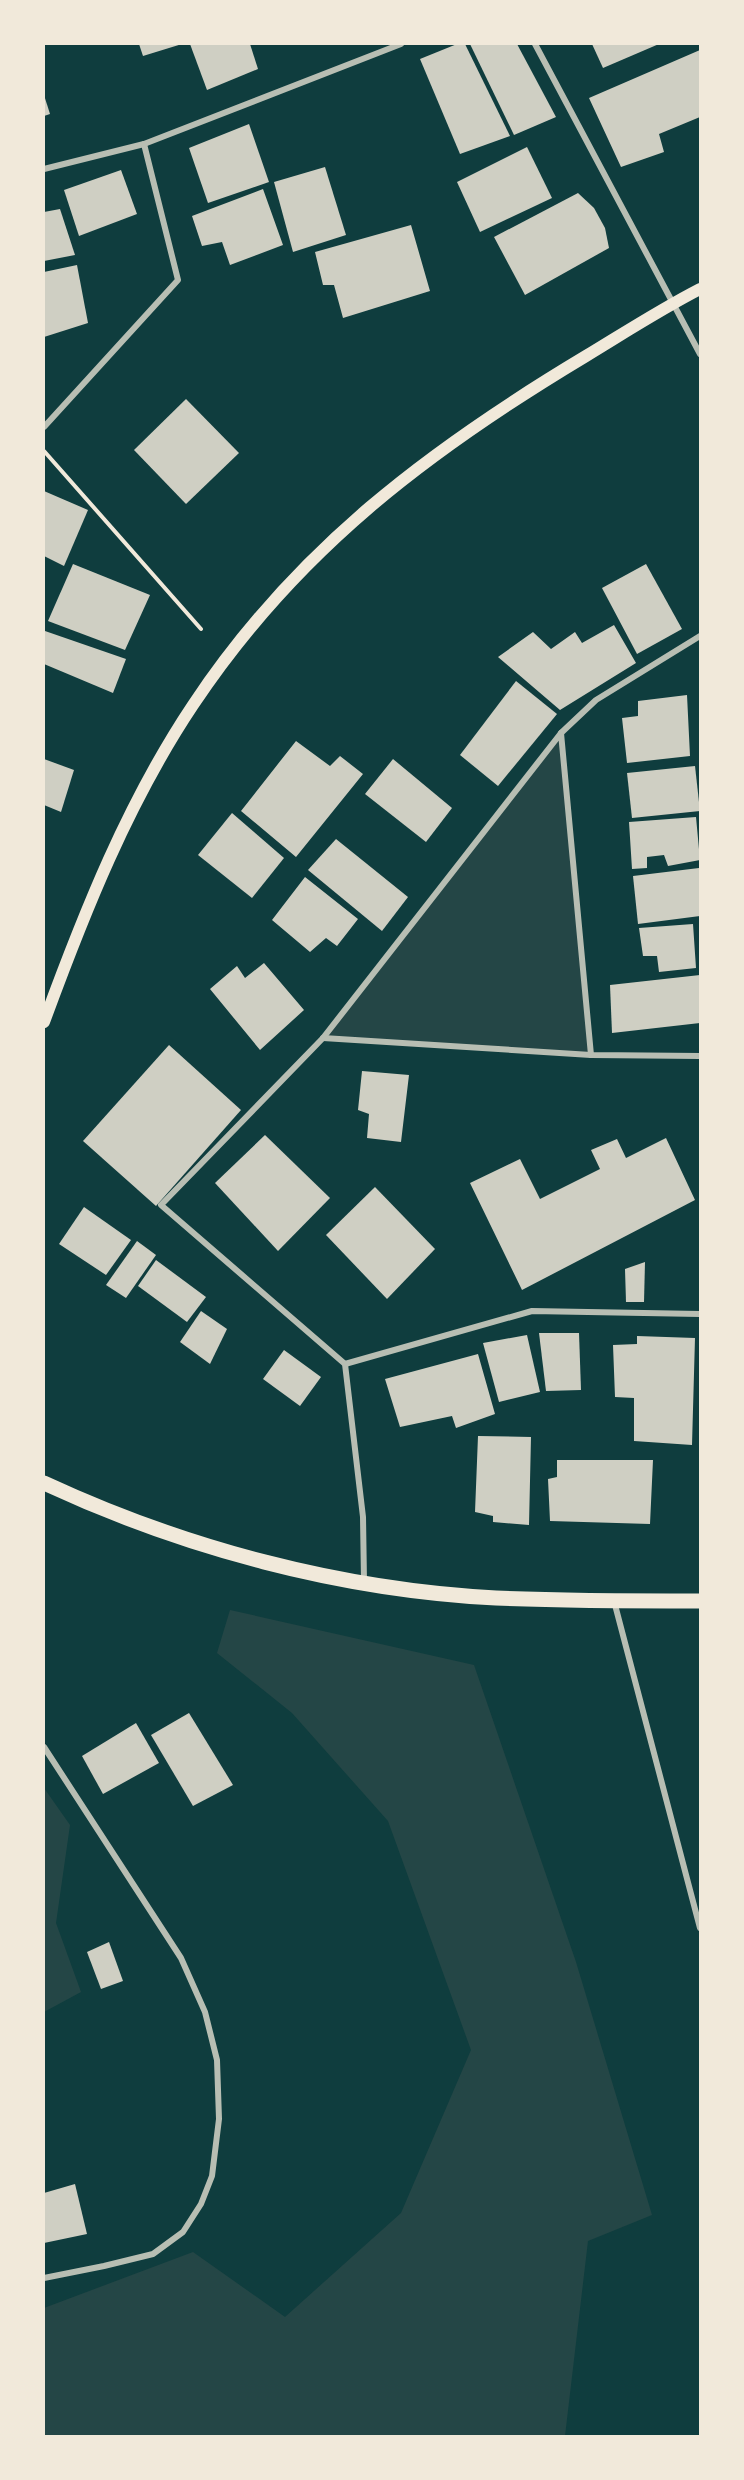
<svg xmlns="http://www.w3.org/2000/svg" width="744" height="2480" font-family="Poppins,sans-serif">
  <rect width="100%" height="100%" fill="#0f3d3e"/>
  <g fill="#244646">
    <polygon points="561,733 591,1055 323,1038"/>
    <polygon points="230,1610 474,1665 576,1962 652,2215 588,2241 565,2436 44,2436 44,2308 193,2252 285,2317 401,2213 471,2050 388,1821 292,1713 217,1653"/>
    <polygon points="44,1788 70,1825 56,1923 81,1992 44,2012"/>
  </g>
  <g fill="#cfcfc3">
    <polygon points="139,44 182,44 143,56"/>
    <polygon points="190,44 250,44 258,69 207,90"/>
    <polygon points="457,44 465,44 510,136 460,154 420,59"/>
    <polygon points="470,44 517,44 556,117 514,135"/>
    <polygon points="592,44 659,44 603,68"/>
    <polygon points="700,50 700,117 659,134 664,152 621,167 589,98"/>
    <polygon points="44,95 50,114 44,116"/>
    <polygon points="249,124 269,182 208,203 189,148"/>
    <polygon points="527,147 552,198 480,232 457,182"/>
    <polygon points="325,167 346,235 293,252 274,182"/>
    <polygon points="121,170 137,214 79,236 64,190"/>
    <polygon points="263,189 283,245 230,265 222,242 202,246 192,216"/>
    <polygon points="578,193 594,208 605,228 609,248 525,295 494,237"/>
    <polygon points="60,209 75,255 44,261 44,212"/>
    <polygon points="411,225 430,291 343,318 334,285 323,285 315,252"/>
    <polygon points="77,265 88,323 44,337 44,272"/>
    <polygon points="186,399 239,453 186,504 134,450"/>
    <polygon points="44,491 88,510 64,566 44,556"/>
    <polygon points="73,564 150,595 125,650 48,621"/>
    <polygon points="646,564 682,629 637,654 602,588"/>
    <polygon points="614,625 636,663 560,710 498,657 533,632 551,649 575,632 582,643"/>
    <polygon points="45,631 126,659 113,693 44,664"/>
    <polygon points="516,681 557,714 498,786 460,755"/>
    <polygon points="687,695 690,756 627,763 622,718 638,716 638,701"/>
    <polygon points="296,741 330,766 340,756 363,774 296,857 241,811"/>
    <polygon points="44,759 74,770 61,812 44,805"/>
    <polygon points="393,759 452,808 426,842 365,794"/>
    <polygon points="695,766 700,811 632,818 627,773"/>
    <polygon points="232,813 284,858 252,898 198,855"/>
    <polygon points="696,817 700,860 668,866 664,855 647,857 647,868 632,869 629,822"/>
    <polygon points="336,839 408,897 382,931 308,870"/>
    <polygon points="699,868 700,916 638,924 633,876"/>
    <polygon points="305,877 358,919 337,946 326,938 310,952 272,920"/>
    <polygon points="693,924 696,968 659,972 657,956 643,956 639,928"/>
    <polygon points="264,963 304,1010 260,1050 210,989 237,966 245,978"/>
    <polygon points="700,975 700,1023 612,1033 610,985"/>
    <polygon points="169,1045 241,1110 156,1206 83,1141"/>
    <polygon points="362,1071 409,1075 401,1142 367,1138 369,1114 358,1110"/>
    <polygon points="265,1135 330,1198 278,1251 215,1183"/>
    <polygon points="666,1138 695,1200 522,1290 470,1183 520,1159 540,1199 600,1169 591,1150 617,1139 626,1158"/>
    <polygon points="375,1187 435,1249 387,1299 326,1235"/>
    <polygon points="84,1207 131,1240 106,1275 59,1244"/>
    <polygon points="137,1241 156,1255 126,1298 106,1285"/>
    <polygon points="156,1260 206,1297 187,1322 138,1286"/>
    <polygon points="645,1262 644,1302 626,1302 625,1269"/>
    <polygon points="201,1311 227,1329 210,1364 180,1342"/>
    <polygon points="539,1333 579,1333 581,1390 546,1391"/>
    <polygon points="527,1335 540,1392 499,1402 483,1343"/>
    <polygon points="637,1336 695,1338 692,1445 634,1441 634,1398 615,1397 613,1345 637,1344"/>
    <polygon points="284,1350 321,1377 300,1406 263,1379"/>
    <polygon points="478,1354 495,1414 456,1428 452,1416 400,1427 385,1379"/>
    <polygon points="478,1436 531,1437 529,1525 493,1522 493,1516 475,1512"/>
    <polygon points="557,1460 653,1460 650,1524 550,1521 548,1479 557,1477"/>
    <polygon points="189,1713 233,1785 193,1806 151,1735"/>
    <polygon points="136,1723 159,1763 103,1794 82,1756"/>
    <polygon points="109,1942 123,1981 101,1989 87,1952"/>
    <polygon points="75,2184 87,2234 44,2243 44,2193"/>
  </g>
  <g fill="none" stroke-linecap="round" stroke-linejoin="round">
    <polyline stroke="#f1e9da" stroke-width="4" points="44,451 201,629"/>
    <g stroke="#b8beb3" stroke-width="6">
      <polyline points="535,44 700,354"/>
      <polyline points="44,169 144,144 401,44"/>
      <polyline points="44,427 178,280 144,144"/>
      <polyline points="561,733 596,700 700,636"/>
      <polyline points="323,1038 591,1055 700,1056"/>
      <polyline points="345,1364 532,1311 700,1314"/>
      <polyline points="364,1581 363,1517 345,1364 161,1205 323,1038 561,733 591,1055"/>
      <polyline points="614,1601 700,1928"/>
      <polyline points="44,1747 181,1958 205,2012 217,2060 219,2119 212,2176 201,2204 183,2232 153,2254 104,2266 44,2278"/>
    </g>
    <path stroke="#f1e9da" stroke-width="12" d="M44,1022c40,-109 84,-220 149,-317 103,-155 236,-255 393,-349 38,-23 75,-47 114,-67"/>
    <path stroke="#f1e9da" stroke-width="15" d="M44,1483c140,65 296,107 452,115 68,3 136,3 204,3"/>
  </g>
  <rect width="744" height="2480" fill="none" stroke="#f1e9da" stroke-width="90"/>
</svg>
